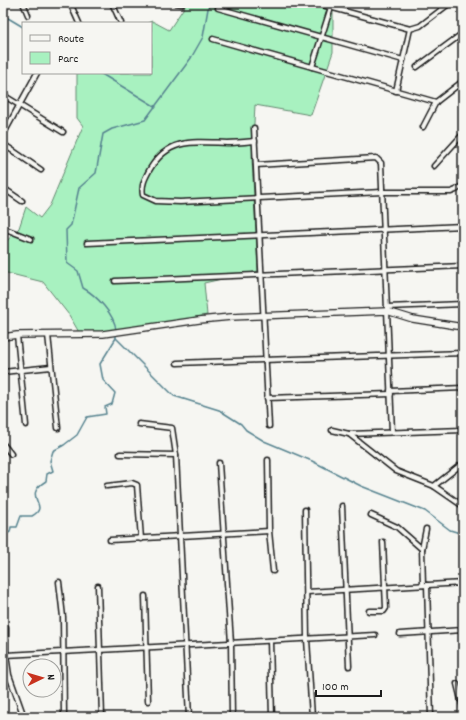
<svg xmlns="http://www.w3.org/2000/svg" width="466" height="720" font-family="Dekko,sans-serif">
  <rect width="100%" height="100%" fill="#f6f6f2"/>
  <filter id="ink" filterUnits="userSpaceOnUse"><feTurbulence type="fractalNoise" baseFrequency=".025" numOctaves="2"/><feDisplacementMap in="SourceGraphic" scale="8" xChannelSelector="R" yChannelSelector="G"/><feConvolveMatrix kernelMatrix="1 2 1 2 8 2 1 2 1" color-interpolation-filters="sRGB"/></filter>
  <g filter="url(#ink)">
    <polygon fill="#a8f1c0" stroke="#62866e" points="187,3 333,3 333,52 311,115 255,105 252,160 258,271 204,283 207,315 135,329 80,334 69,315 43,282 3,272 3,245 19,228 26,207 40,218 50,205 83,126 77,118 77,73 151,73 151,23 148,23 152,21 169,30"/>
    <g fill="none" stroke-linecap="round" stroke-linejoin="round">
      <g stroke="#56838f" stroke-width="1.5">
        <polyline points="3,15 23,27"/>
        <polyline points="100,73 156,107"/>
        <path d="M116,330c-1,-15 -20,-35 -33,-42l-5,-17 -11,-8 -1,-33 5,-5 8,-37 17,-15 7,-39 9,-5 33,-9 46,-62 12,-21 6,-34"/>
        <polyline points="116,338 174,396 219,410 241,424 246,430 264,441 312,461 361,486 425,511 450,530 463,534"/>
        <path d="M3,536l7,-4 1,-5h6l4,-11h11c20,-11 -12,-19 14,-35l1,-7 6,-3 -3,-10 3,-10 11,-6 13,-10 10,-18 19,-3 -1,-7 7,-3 3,-11 -12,-13 -3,-16 16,-26v-4"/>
      </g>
      <g stroke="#1c1c1c" stroke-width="7">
        <g id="street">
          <polyline points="23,3 28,15"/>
          <polyline points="70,3 79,23"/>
          <polyline points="112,3 121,23"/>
          <polyline points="176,3 182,4"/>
          <polyline points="315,3 410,29 420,26 450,3"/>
          <polyline points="458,3 463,5"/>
          <polyline points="218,8 403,60"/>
          <polyline points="213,39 436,102"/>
          <polyline points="312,67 331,7"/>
          <polyline points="417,67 463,33"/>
          <polyline points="396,91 410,29"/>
          <polyline points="3,95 63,132"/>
          <polyline points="423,127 436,102 463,81"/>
          <polyline points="254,128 269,426"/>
          <polyline points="3,135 37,73"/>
          <path d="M255,141c-10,1 -19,2 -28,2 -32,-1 -58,-6 -77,26 -5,9 -9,16 -7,26l13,6 24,1 202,-10h69l5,-2 7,-5"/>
          <polyline points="3,144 41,170"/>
          <polyline points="256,165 376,158 381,163 392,432"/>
          <polyline points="434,166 463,134"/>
          <polyline points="3,188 22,201"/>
          <polyline points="3,228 31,239"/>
          <polyline points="87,243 463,226"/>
          <polyline points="115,281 463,266"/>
          <polyline points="387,307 463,304"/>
          <polyline points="17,335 26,425"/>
          <polyline points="48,335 58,428"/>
          <polyline points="177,363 463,353"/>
          <polyline points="3,372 51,367"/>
          <polyline points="390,391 463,388"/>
          <polyline points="267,398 391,394"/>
          <polyline points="139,424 172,428 176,455"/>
          <polyline points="332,430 349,434 463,430"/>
          <polyline points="349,434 396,471 434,486 463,506"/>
          <polyline points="3,444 11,454"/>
          <polyline points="120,454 176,455 189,717"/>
          <polyline points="268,460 269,531 273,571"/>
          <polyline points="219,463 231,643 232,717"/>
          <polyline points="107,486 132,483 137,485 141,539"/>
          <polyline points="434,486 463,463"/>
          <polyline points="342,506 349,666"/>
          <polyline points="305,510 307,639 312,717"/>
          <polyline points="371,515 397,527 422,549"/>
          <polyline points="110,540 269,531"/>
          <polyline points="59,582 63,617 64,717"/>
          <polyline points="423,585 422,549 426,529"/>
          <polyline points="427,585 431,717"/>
          <polyline points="98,586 102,717"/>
          <polyline points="307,592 463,583"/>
          <polyline points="145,596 148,701"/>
          <polyline points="369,611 384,611 386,608 383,542"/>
          <polyline points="6,627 6,655 9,675 24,717"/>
          <polyline points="400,634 463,630"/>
          <polyline points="270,641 272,717"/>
          <polyline points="6,655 375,635"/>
          <polyline points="457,684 463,708"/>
        </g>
      </g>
      <g stroke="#1c1c1c" stroke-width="8">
        <polyline id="secondary" points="3,337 17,335 103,334 199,320 231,317 387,311 413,319 463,327"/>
      </g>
      <use href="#street" stroke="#f6f6f2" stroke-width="4"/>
      <use href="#secondary" stroke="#f6f6f2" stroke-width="5.5"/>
    </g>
  </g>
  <rect width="466" height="720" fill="none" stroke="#f6f6f2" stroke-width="16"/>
  <rect x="8" y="8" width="450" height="704" fill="none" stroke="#1c1c1c" stroke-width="1.5" filter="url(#ink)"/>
  <rect x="22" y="22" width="130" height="52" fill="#f6f6f2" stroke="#9f9f9c"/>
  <rect x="30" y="35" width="20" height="6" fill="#f6f6f2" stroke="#9f9f9c"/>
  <text x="58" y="42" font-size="12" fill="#1c1c1c">Route</text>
  <rect x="30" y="52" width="20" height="12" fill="#a8f1c0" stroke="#9f9f9c"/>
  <text x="58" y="62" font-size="12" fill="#1c1c1c">Parc</text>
  <g transform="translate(42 678) rotate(85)"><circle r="19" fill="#f6f6f2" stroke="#9f9f9c"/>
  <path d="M0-3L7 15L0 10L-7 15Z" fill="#c8321e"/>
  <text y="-6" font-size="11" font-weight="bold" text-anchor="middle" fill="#1c1c1c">N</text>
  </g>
  <path d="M316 690v6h65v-6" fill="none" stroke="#1c1c1c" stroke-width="2"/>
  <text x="322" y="690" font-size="12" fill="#1c1c1c" stroke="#f6f6f2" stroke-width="3" paint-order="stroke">100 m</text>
</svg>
